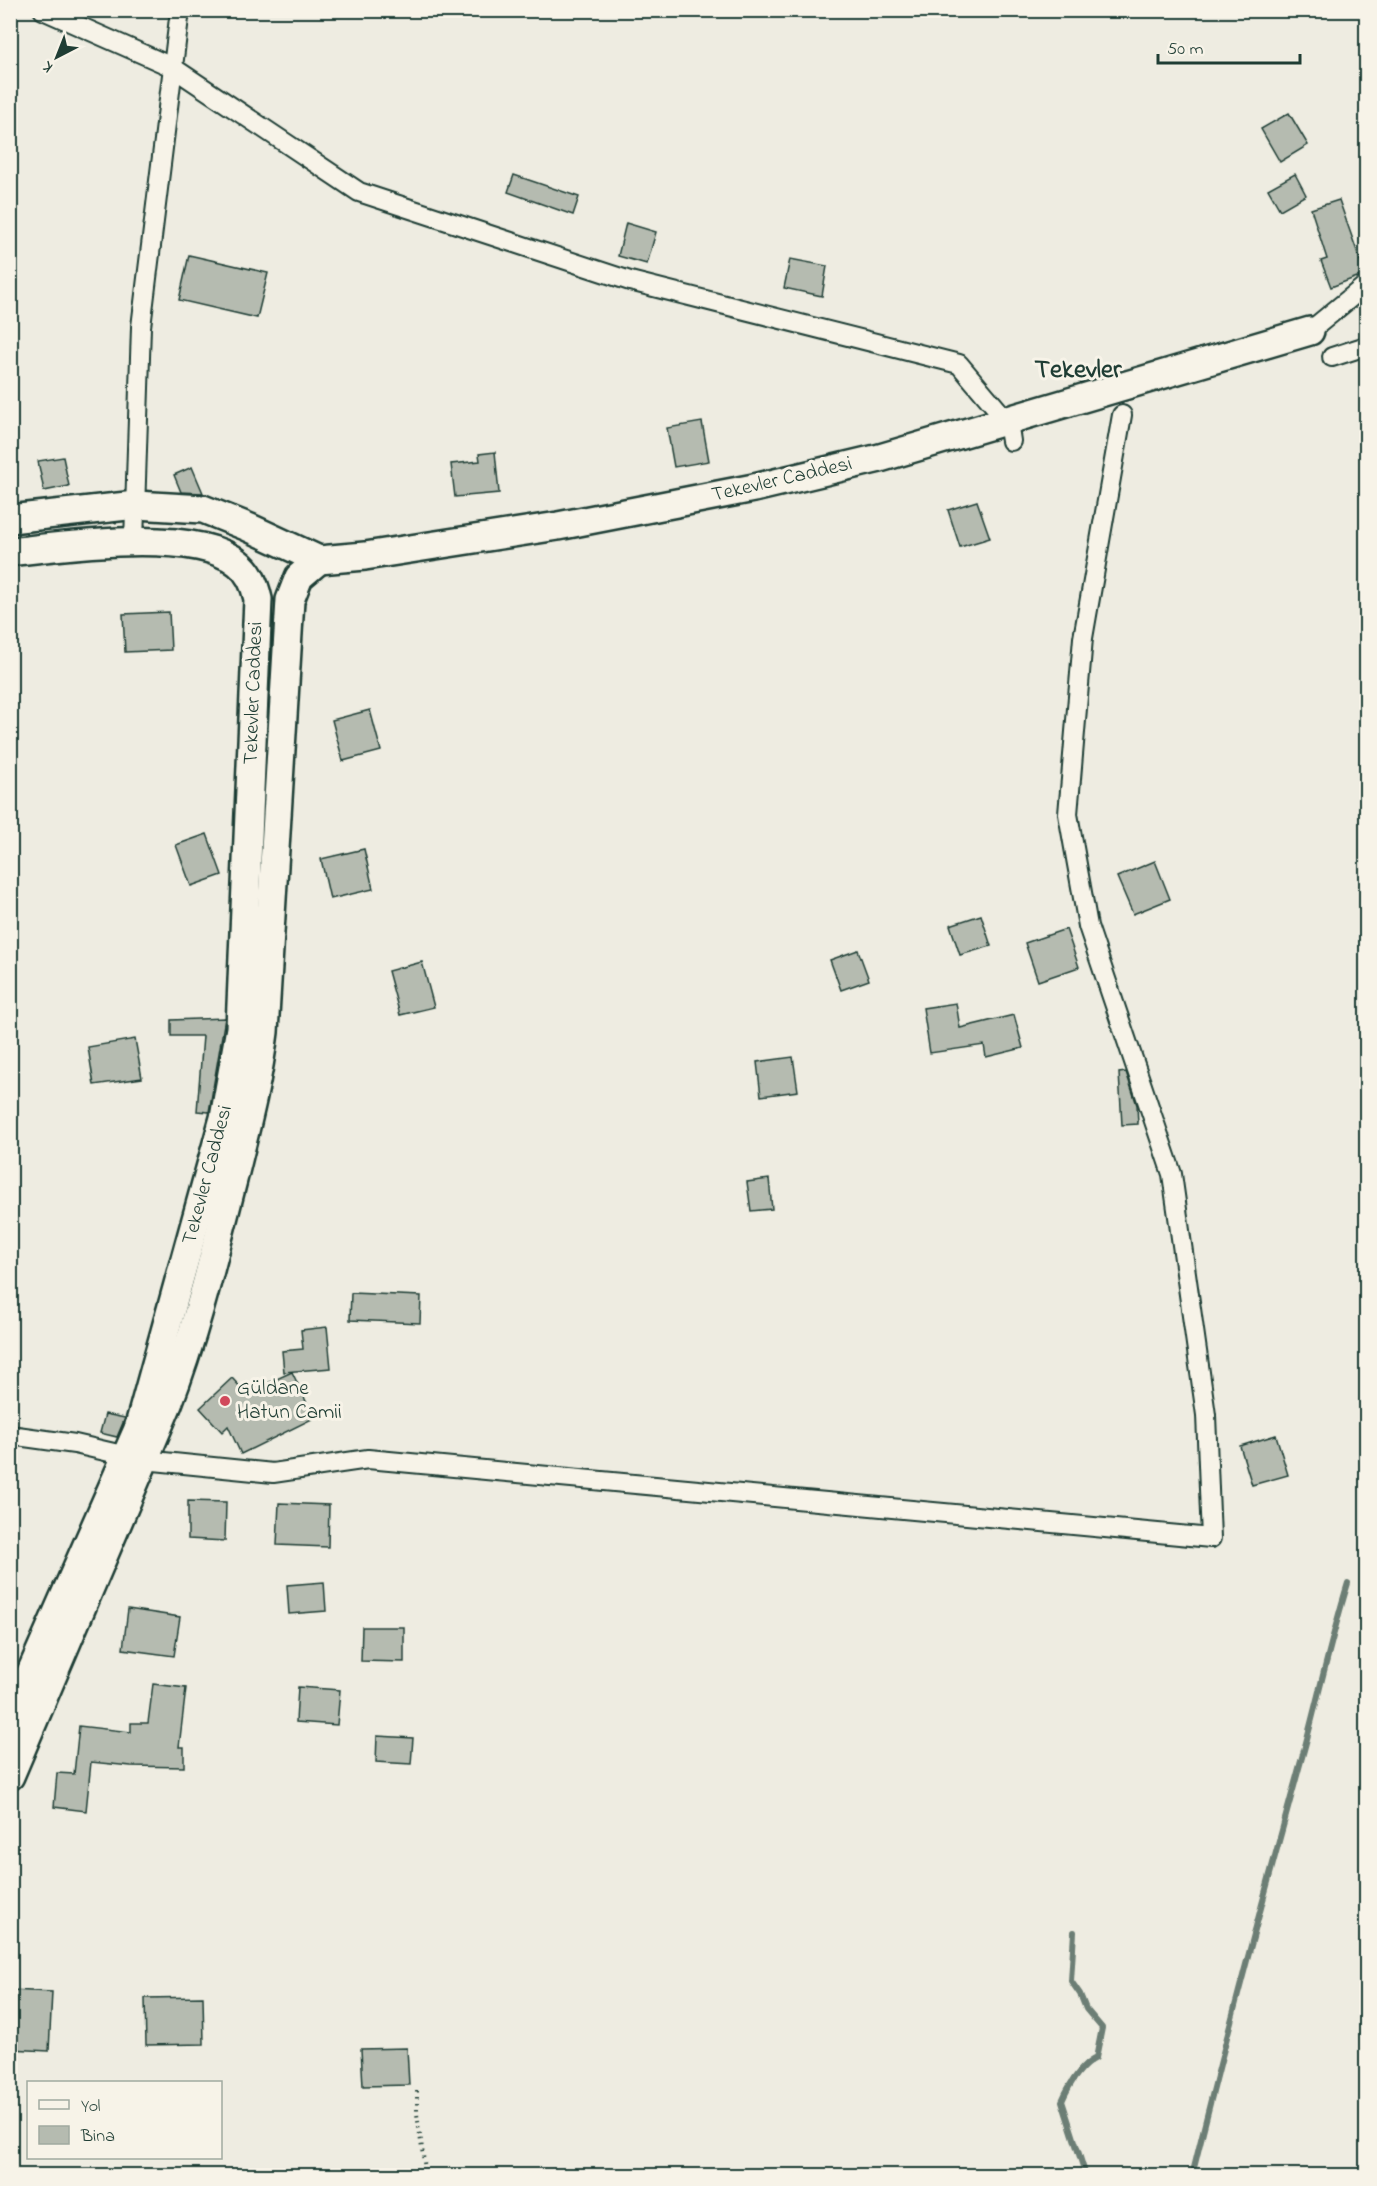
<svg xmlns="http://www.w3.org/2000/svg" width="1377" height="2186" font-family="'Indie Flower',sans-serif">
  <rect width="100%" height="100%" fill="#eeece1"/>
  <filter id="ink" filterUnits="userSpaceOnUse"><feTurbulence type="fractalNoise" baseFrequency=".0167" numOctaves="2"/><feDisplacementMap in="SourceGraphic" scale="12" xChannelSelector="R" yChannelSelector="G"/><feConvolveMatrix kernelMatrix="1 2 1 2 8 2 1 2 1" color-interpolation-filters="sRGB"/></filter>
  <g filter="url(#ink)">
    <g fill="none" stroke-linecap="round" stroke-linejoin="round">
      <g stroke="#6c7e74" stroke-width="6">
        <path d="M1074,1932l-3,49 9,13 6,15 16,19 -6,30c-16,8 -27,27 -34,43l24,75"/>
        <path d="M1192,2176c35,-143 73,-285 112,-426 15,-56 27,-112 44,-167"/>
      </g>
    </g>
    <g fill="#b5bbb0" stroke="#1f3d34" stroke-width="1.5">
      <polygon points="1289,113 1308,145 1280,162 1261,129"/>
      <polygon points="1295,174 1306,195 1280,210 1268,189"/>
      <polygon points="514,175 579,197 573,215 508,192"/>
      <polygon points="1339,200 1365,274 1331,287 1321,261 1327,259 1311,209"/>
      <polygon points="626,223 656,232 647,264 618,256"/>
      <polygon points="189,255 268,273 257,318 179,300"/>
      <polygon points="790,259 827,266 822,296 784,288"/>
      <polygon points="702,422 709,461 674,467 667,428"/>
      <polygon points="495,452 499,493 455,497 451,464 480,461 479,454"/>
      <polygon points="63,457 69,486 44,491 38,461"/>
      <polygon points="192,467 203,493 181,492 174,475"/>
      <polygon points="977,501 990,538 960,547 948,510"/>
      <polygon points="169,612 171,650 125,652 123,614"/>
      <polygon points="370,710 381,751 343,761 332,720"/>
      <polygon points="207,834 222,875 191,886 176,845"/>
      <polygon points="364,849 373,889 330,899 321,859"/>
      <polygon points="1155,861 1170,899 1133,914 1117,877"/>
      <polygon points="981,915 991,946 960,955 950,925"/>
      <polygon points="1066,929 1079,967 1038,981 1025,943"/>
      <polygon points="858,950 869,980 841,990 830,960"/>
      <polygon points="422,962 434,1007 400,1015 388,971"/>
      <polygon points="956,1003 960,1028 1014,1015 1023,1048 986,1057 984,1045 930,1053 923,1008"/>
      <polygon points="225,1018 209,1112 197,1111 203,1036 171,1036 171,1020"/>
      <polygon points="135,1039 142,1078 94,1085 88,1047"/>
      <polygon points="793,1057 798,1091 761,1096 757,1062"/>
      <polygon points="1126,1072 1137,1105 1138,1124 1122,1125 1119,1073"/>
      <polygon points="769,1179 772,1209 751,1211 747,1182"/>
      <polygon points="351,1293 421,1296 420,1323 350,1320"/>
      <polygon points="327,1327 331,1368 284,1372 282,1351 303,1349 301,1330"/>
      <polygon points="292,1372 314,1418 241,1454 228,1426 222,1432 200,1408 232,1378 246,1393"/>
      <polygon points="105,1414 125,1418 117,1437 100,1433"/>
      <polygon points="1276,1435 1288,1475 1252,1485 1240,1446"/>
      <polygon points="188,1501 226,1502 225,1541 188,1539"/>
      <polygon points="279,1503 329,1505 328,1547 277,1545"/>
      <polygon points="324,1582 326,1611 289,1614 287,1585"/>
      <polygon points="128,1609 180,1617 174,1656 123,1649"/>
      <polygon points="362,1627 404,1627 404,1662 361,1661"/>
      <polygon points="153,1684 186,1688 179,1747 184,1747 184,1767 131,1766 91,1762 86,1811 54,1807 57,1773 74,1774 79,1726 131,1732 131,1723 148,1723"/>
      <polygon points="298,1687 340,1690 337,1725 296,1722"/>
      <polygon points="377,1736 413,1738 411,1764 376,1762"/>
      <polygon points="10,1990 52,1992 49,2051 10,2049"/>
      <polygon points="203,1997 204,2044 146,2045 145,1998"/>
      <polygon points="407,2048 409,2085 363,2086 361,2049"/>
    </g>
    <g fill="none" stroke-linecap="round" stroke-linejoin="round">
      <g stroke="#1f3d34" stroke-width="22">
        <g id="street">
          <polyline points="43,10 172,67 359,192 630,281 959,364 1008,422 1011,441"/>
          <polyline points="1310,331 1366,285"/>
          <polyline points="1332,357 1366,346"/>
          <polyline points="134,541 141,327 180,10"/>
          <polyline points="10,1435 75,1444 144,1460 273,1473 368,1459 1211,1538 1206,1415 1172,1174 1088,926 1068,814 1083,638 1122,415"/>
        </g>
      </g>
      <g stroke="#1f3d34" stroke-width="32">
        <g id="secondary">
          <polyline points="10,519 136,505 203,509 248,527 319,560 365,556 558,526 754,488 880,458 1310,331"/>
          <path d="M10,552c55,-6 185,-25 228,11 12,9 17,22 20,36l-18,429 -16,90 -86,311 -128,291"/>
          <path d="M10,1776l158,-372c28,-72 46,-149 65,-224 12,-49 25,-98 31,-148l26,-432 9,-23 20,-17"/>
        </g>
      </g>
      <polyline stroke="#1f3d34" stroke-width="4" stroke-dasharray="1.5 4.5" stroke-linecap="butt" points="417,2091 417,2114 426,2176"/>
      <use href="#street" stroke="#f7f3e8" stroke-width="18"/>
      <use href="#secondary" stroke="#f7f3e8" stroke-width="27"/>
    </g>
  </g>
  <circle fill="#d1495b" stroke="#f7f3e8" stroke-width="2" cx="225" cy="1401" r="6"/>
  <g text-anchor="middle" dominant-baseline="central" stroke-width="6" stroke-linejoin="round" paint-order="stroke">
    <g font-size="21" fill="#1f3d34" stroke="#f7f3e8">
      <text transform="translate(782 480) rotate(-13)">Tekevler Caddesi</text>
      <text transform="translate(254 693) rotate(-88)">Tekevler Caddesi</text>
      <text transform="translate(208 1175) rotate(-75)">Tekevler Caddesi</text>
    </g>
    <g font-size="21" fill="#1f3d34" stroke="#f7f3e8" text-anchor="start">
      <text x="237" y="1389">Güldane<tspan x="237" dy="24">Hatun Camii</tspan></text>
    </g>
    <g font-size="27" font-weight="bold" fill="#1f3d34" stroke="#f7f3e8">
      <text x="1078" y="370">Tekevler</text>
    </g>
  </g>
  <rect width="1377" height="2186" fill="none" stroke="#f7f3e8" stroke-width="36"/>
  <rect x="18" y="18" width="1341" height="2150" fill="none" stroke="#1f3d34" stroke-width="2" filter="url(#ink)"/>
  <rect x="27" y="2081" width="195" height="78" fill="#f7f3e8" stroke="#a1aaa0" stroke-width="1.5"/>
  <rect x="39" y="2100" width="30" height="9" fill="#f7f3e8" stroke="#a1aaa0" stroke-width="1.5"/>
  <text x="81" y="2111" font-size="18" fill="#1f3d34">Yol</text>
  <rect x="39" y="2126" width="30" height="18" fill="#b5bbb0" stroke="#a1aaa0" stroke-width="1.5"/>
  <text x="81" y="2141" font-size="18" fill="#1f3d34">Bina</text>
  <g transform="translate(57 57) rotate(222)" stroke="#f7f3e8" stroke-width="4.5" paint-order="stroke">
  <path d="M0-4.5L10 22L0 15L-10 22Z" fill="#1f3d34"/>
  <text y="-9" font-size="16" font-weight="bold" text-anchor="middle" fill="#1f3d34">K</text>
  </g>
  <path d="M1158 54v9h142v-9" fill="none" stroke="#1f3d34" stroke-width="3"/>
  <text x="1167" y="54" font-size="18" fill="#1f3d34" stroke="#f7f3e8" stroke-width="4.5" paint-order="stroke">50 m</text>
</svg>
